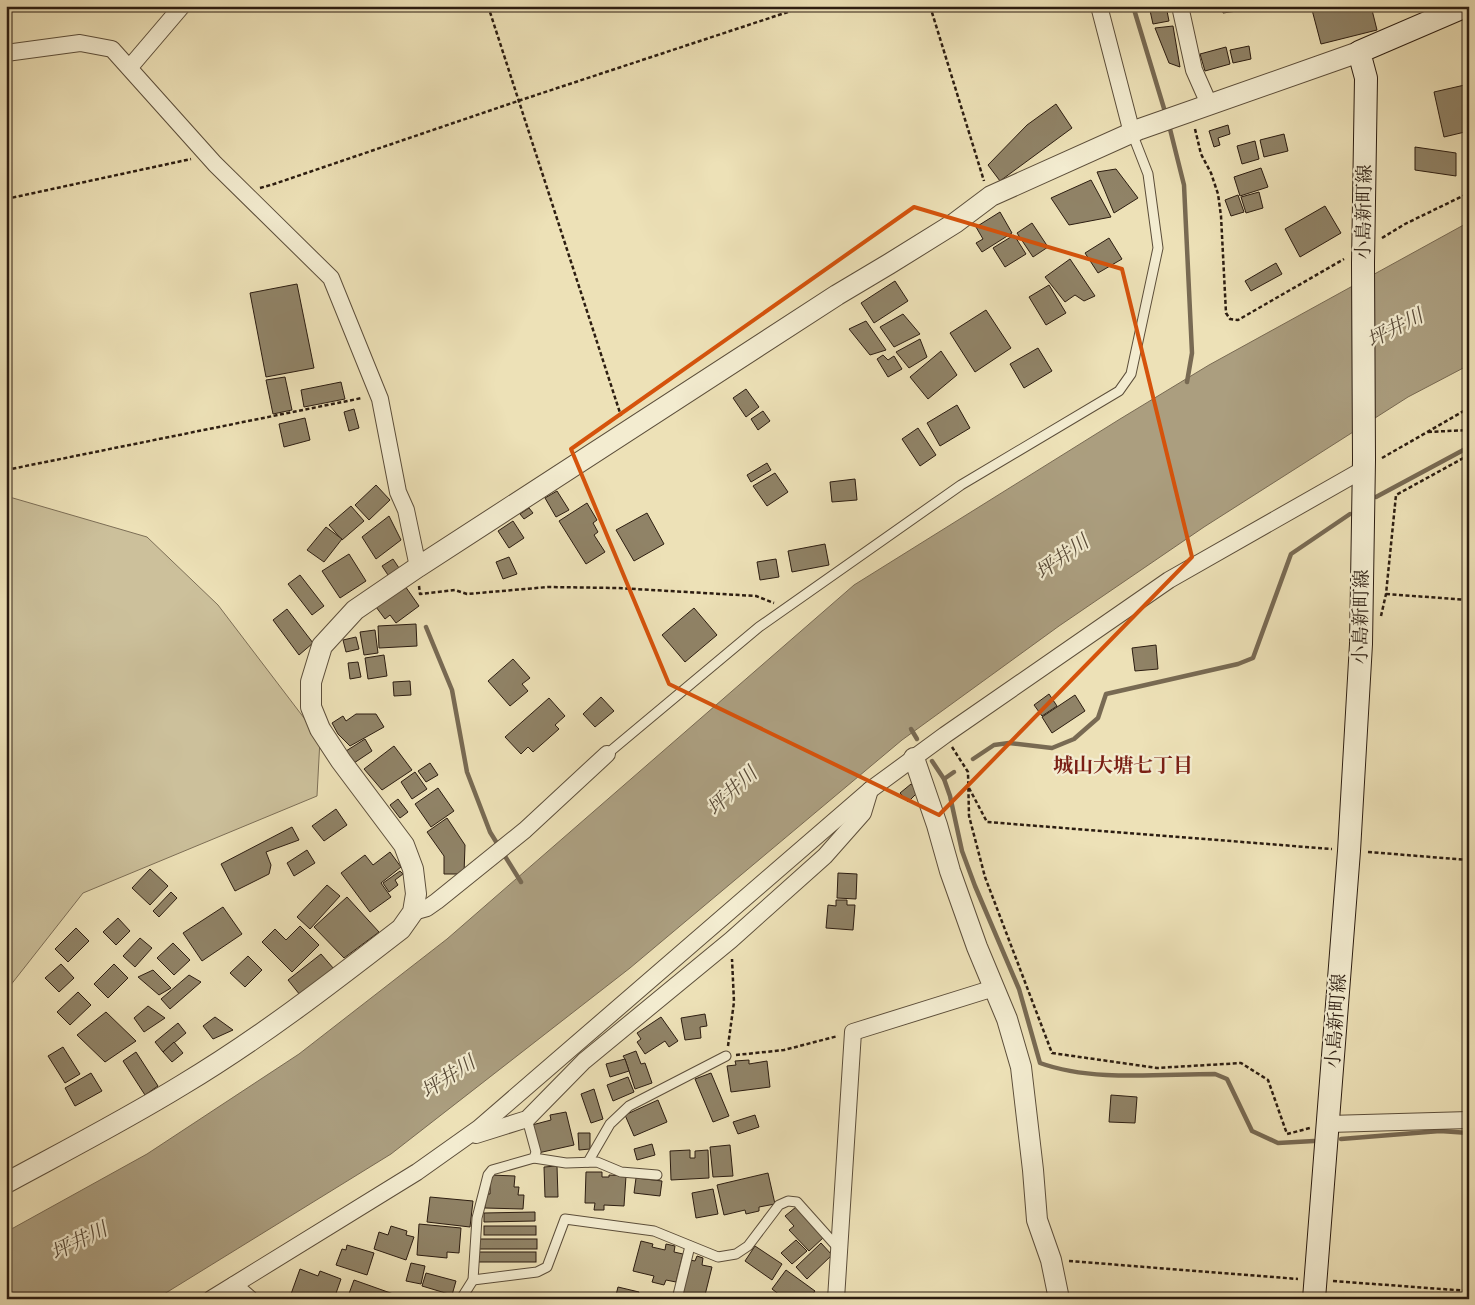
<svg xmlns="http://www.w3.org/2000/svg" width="1475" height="1305" font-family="Cardo,'Noto Serif JP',serif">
  <rect width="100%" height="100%" fill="#ede1b7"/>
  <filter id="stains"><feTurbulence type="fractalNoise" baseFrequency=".004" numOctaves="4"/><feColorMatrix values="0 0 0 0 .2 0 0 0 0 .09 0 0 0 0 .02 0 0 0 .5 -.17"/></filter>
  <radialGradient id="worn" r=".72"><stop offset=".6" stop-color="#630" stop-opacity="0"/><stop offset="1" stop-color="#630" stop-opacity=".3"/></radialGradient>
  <polygon fill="#ccc09b" stroke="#7c6e56" points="6,496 147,537 218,605 320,739 317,796 83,893 6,991"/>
  <polygon fill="#ab9e7f" stroke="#786a53" points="1469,222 1469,365 1408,397 1204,527 1059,626 902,740 630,968 391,1154 156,1299 6,1299 6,1232 147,1154 299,1054 447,939 854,585 1120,419 1209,365"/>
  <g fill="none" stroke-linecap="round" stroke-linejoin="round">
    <g stroke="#786a53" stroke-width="4.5">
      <polyline points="1133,6 1166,115"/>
      <polyline points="1169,125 1184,185 1192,353 1187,382"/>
      <polyline points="1376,497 1469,447"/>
      <polyline points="426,627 452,690 467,772 490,832 521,882"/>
      <polyline points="911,729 917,739"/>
      <polyline points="973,759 994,745 1009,743 1052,748 1074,739 1098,718 1106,694 1238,664 1253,658 1291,554 1350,514"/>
      <path d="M932,761l12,18 6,17 12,55 13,35 44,103 21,74c52,19 120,11 175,11l12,5 25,52 26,12 36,-2"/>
      <polyline points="944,779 954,772"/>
      <polyline points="1341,1139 1440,1131 1469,1133"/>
    </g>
  </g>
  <g fill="#908367" stroke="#2c1d11">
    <polygon points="1149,6 1166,6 1169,21 1153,24"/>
    <polygon points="1193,6 1212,6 1212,7 1193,10"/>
    <polygon points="1222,6 1236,6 1237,11 1223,13"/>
    <polygon points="1311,6 1371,6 1377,30 1321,44"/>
    <polygon points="1173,26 1180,67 1169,63 1155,28"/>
    <polygon points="1249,46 1251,59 1233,63 1230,50"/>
    <polygon points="1226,47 1230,64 1205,71 1200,54"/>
    <polygon points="1469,84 1469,131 1444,137 1434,92"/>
    <polygon points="1056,104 1072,128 1000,181 988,165 1027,125"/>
    <polygon points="1228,125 1230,134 1218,138 1220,145 1214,147 1209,131"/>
    <polygon points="1284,134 1288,151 1264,157 1260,140"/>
    <polygon points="1255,141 1259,159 1242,164 1237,146"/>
    <polygon points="1415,147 1456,153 1456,176 1415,170"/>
    <polygon points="1261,168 1268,187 1240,196 1234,177"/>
    <polygon points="1116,169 1138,198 1114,213 1097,172"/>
    <polygon points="1091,180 1111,217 1069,225 1051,198"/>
    <polygon points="1259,192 1263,208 1246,213 1241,197"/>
    <polygon points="1238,195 1244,212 1231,216 1225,200"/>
    <polygon points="1325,206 1341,233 1300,257 1285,229"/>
    <polygon points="1000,212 1012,233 982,252 976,243 983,239 976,227"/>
    <polygon points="1032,223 1048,247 1033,257 1017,233"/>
    <polygon points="1014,235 1026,254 1005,267 993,248"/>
    <polygon points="1109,238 1122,259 1098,273 1085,253"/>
    <polygon points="1070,259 1095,296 1084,301 1075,295 1065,302 1045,277"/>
    <polygon points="1276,263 1282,274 1251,291 1245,281"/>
    <polygon points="895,281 908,301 874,323 861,303"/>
    <polygon points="297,284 314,368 266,377 250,293"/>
    <polygon points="1049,285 1066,313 1046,325 1029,297"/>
    <polygon points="986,310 1011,348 975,372 950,333"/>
    <polygon points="903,314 920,334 894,347 880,327"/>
    <polygon points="866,321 886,350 870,355 849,329"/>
    <polygon points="920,339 927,357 909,368 896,352"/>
    <polygon points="1038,348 1052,371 1024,388 1010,364"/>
    <polygon points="941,351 957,375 928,399 910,377"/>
    <polygon points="883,355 888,360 894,356 902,369 888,377 877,359"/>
    <polygon points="285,377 292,410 273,414 266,380"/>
    <polygon points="341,382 345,399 304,407 301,390"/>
    <polygon points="746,389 759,407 746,417 733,398"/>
    <polygon points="957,405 970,428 940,446 927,423"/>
    <polygon points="354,409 359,428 349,431 344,412"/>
    <polygon points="763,411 770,421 758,430 751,419"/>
    <polygon points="305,418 310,440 284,447 279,424"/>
    <polygon points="918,428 936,455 920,466 902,439"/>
    <polygon points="767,463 771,470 751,482 747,475"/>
    <polygon points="775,473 788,492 767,506 753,486"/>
    <polygon points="855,479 857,500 832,502 830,482"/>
    <polygon points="376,485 390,500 369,520 355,505"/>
    <polygon points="557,491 569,510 556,517 545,498"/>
    <polygon points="587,503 597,520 593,523 598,532 594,535 605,552 586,564 559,521"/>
    <polygon points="351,506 364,521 342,540 329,525"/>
    <polygon points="529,508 533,513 524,519 520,514"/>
    <polygon points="647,513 664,544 634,561 616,530"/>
    <polygon points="389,516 401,540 376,559 362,537"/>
    <polygon points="513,521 524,538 509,548 498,531"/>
    <polygon points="326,527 342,539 324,562 307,550"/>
    <polygon points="825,544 829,565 792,572 788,551"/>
    <polygon points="349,554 366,581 340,598 322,571"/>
    <polygon points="509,557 517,574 503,579 496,562"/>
    <polygon points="393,559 401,571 390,578 382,566"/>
    <polygon points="776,559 779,577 760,580 757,562"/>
    <polygon points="300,575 324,606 312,615 288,584"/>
    <polygon points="405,586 419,606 396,623 390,615 385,619 376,607"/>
    <polygon points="694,608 717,635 685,662 662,635"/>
    <polygon points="287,609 313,643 299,655 273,620"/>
    <polygon points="416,624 417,646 379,648 378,626"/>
    <polygon points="375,630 378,653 364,655 360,632"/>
    <polygon points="356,637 359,649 346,652 343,640"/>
    <polygon points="1156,645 1158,669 1135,671 1132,648"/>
    <polygon points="384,655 387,676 368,679 365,658"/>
    <polygon points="513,659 530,678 522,684 528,691 510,706 488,681"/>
    <polygon points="358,662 361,677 350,679 348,663"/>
    <polygon points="410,681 411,695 394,696 393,682"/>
    <polygon points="1049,694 1057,706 1042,716 1034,705"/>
    <polygon points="1075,695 1085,711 1052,733 1042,717"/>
    <polygon points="601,697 614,711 595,727 583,714"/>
    <polygon points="549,698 565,716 555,725 559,729 533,752 528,747 521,754 505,737"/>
    <polygon points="356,714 376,714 384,727 350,746 338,734 332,723 343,716 346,721"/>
    <polygon points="365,739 372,751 354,763 346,751"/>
    <polygon points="394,746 412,770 382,790 364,769"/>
    <polygon points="430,763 438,775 426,782 418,771"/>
    <polygon points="415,772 427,789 412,799 401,782"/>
    <polygon points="911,784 918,792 908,802 900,793"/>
    <polygon points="438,788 454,811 431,827 415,804"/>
    <polygon points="398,799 408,812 400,818 390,805"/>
    <polygon points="336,809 347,825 324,841 312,826"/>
    <polygon points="447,818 465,845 464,874 444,874 444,856 427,832"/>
    <polygon points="292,827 299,840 266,852 271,865 269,874 235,891 221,864"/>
    <polygon points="307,850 315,863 294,876 287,863"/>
    <polygon points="390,852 401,867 381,883 391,897 370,912 341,873 365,855 373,865"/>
    <polygon points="150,869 168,886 150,905 132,888"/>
    <polygon points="400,871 403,874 395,880 398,885 389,892 383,883"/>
    <polygon points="838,873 857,874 856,899 837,898"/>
    <polygon points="327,885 340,896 310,929 297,917"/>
    <polygon points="171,892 177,898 159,917 153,911"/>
    <polygon points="347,897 379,932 344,958 314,927"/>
    <polygon points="836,900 847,900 847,905 855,905 853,930 826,928 828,905 836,906"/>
    <polygon points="223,907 242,934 202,961 183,933"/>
    <polygon points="118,918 130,931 116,945 103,932"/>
    <polygon points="300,926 319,945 292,972 262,942 275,929 286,940"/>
    <polygon points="76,928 89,941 68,962 55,949"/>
    <polygon points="140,938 152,948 135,967 123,956"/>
    <polygon points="173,943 190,960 174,975 157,958"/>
    <polygon points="321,954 334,969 300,995 288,980"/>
    <polygon points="248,956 262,970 245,987 230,973"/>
    <polygon points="61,964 74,978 59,992 45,978"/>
    <polygon points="114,964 128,978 108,998 94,984"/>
    <polygon points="153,970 171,988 159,995 138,977"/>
    <polygon points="189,975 201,982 170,1009 161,999"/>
    <polygon points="78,992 91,1005 70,1025 57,1012"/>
    <polygon points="148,1006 165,1018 144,1032 134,1018"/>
    <polygon points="106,1012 136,1041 105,1062 77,1035"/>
    <polygon points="705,1014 707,1026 700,1027 701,1038 685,1040 681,1018"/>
    <polygon points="215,1017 233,1030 213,1039 203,1026"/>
    <polygon points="661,1017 678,1041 669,1047 665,1041 645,1054 637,1042 641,1039 637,1033"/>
    <polygon points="178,1023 186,1033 163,1052 155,1042"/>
    <polygon points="174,1042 183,1053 172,1062 163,1052"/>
    <polygon points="63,1047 80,1074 65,1083 48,1056"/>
    <polygon points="636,1051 641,1064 645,1063 652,1083 635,1089 625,1059 623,1056"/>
    <polygon points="136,1052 158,1086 145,1095 123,1061"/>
    <polygon points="625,1059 629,1071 610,1077 606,1064"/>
    <polygon points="749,1060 749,1064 767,1061 770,1087 731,1092 727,1066 736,1065 735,1061"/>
    <polygon points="91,1073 102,1091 75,1106 65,1088"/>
    <polygon points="711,1073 729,1116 713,1122 695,1079"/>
    <polygon points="628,1077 634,1092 613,1101 607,1085"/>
    <polygon points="594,1089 603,1119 591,1123 581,1094"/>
    <polygon points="1111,1095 1137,1097 1135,1123 1109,1122"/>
    <polygon points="658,1100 667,1122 634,1136 625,1115"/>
    <polygon points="566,1112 574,1145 538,1153 532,1125 551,1120 550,1115"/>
    <polygon points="755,1115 759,1127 738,1134 733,1122"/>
    <polygon points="578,1133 590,1133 590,1149 579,1150"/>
    <polygon points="652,1144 655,1155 637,1160 634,1149"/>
    <polygon points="730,1145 733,1176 713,1177 710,1147"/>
    <polygon points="690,1150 690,1158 695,1158 695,1151 708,1150 709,1178 671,1180 670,1151"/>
    <polygon points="557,1166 558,1197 545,1197 544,1167"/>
    <polygon points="586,1172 602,1172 602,1177 609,1177 609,1175 626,1176 624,1206 604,1205 604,1210 594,1210 595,1203 585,1203"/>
    <polygon points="768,1173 775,1204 759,1207 759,1211 746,1214 745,1210 724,1215 717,1185"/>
    <polygon points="490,1175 515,1176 514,1187 519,1187 518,1195 524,1195 523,1209 485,1208 485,1194 490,1194"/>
    <polygon points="636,1178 662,1181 660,1196 634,1193"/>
    <polygon points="713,1189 718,1214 696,1218 692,1193"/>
    <polygon points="430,1197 473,1201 470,1227 427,1222"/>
    <polygon points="796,1207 824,1237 809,1251 789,1230 794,1226 785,1216"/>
    <polygon points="535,1212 535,1221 484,1222 484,1213"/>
    <polygon points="419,1224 461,1228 459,1253 447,1252 447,1258 417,1255"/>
    <polygon points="391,1226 407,1231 406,1235 414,1237 406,1260 374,1249 379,1232 388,1235"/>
    <rect x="484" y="1226" width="52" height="9"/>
    <rect x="478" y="1239" width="59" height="10"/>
    <polygon points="796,1240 807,1251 792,1264 781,1253"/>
    <polygon points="641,1241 653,1244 652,1247 665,1250 666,1244 675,1246 674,1252 683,1254 676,1282 666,1280 664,1285 652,1282 654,1276 633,1271"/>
    <polygon points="821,1243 832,1255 807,1279 796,1267"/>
    <polygon points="347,1245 374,1253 367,1275 336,1265 342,1249 346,1250"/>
    <polygon points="755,1246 782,1264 772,1280 745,1261"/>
    <rect x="478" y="1252" width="58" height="10"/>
    <polygon points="697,1256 703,1258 702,1265 712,1267 704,1299 689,1299 681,1297 690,1260 695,1261"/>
    <polygon points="411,1263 425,1266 421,1284 406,1281"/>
    <polygon points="300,1269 318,1276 320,1271 341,1279 334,1299 303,1299 291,1294"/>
    <polygon points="786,1270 815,1291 809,1299 785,1299 772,1289"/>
    <polygon points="426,1273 456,1281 452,1295 422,1286"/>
    <polygon points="354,1280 399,1296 398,1299 347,1299"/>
    <polygon points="618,1287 639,1292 637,1299 615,1299"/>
  </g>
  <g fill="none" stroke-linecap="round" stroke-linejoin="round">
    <g stroke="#5c4e3a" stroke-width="11">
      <g id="service">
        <polyline points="607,754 759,627 961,485 1119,391 1131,374 1158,248 1148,174 1132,133"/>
        <polyline points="534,1158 566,1163 597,1162 621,1172 657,1175"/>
        <polyline points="588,1162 610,1124 629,1106 726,1056"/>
        <polyline points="473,1280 537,1272 547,1267 565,1219 654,1231 718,1257 736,1254 748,1246 779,1205 788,1201 797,1202 839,1249"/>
        <polyline points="461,1299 473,1280 477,1218 488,1175 492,1170 534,1158 536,1152 527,1119"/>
        <polyline points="677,1299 690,1246"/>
      </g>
    </g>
    <g stroke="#5c4e3a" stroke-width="18">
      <g id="minor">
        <polyline points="1099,6 1132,133"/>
        <polyline points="1180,6 1194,70 1209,104"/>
        <polyline points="6,53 80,43 112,49 215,164 331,278 380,399 398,492 406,510 418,567"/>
        <polyline points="130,67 182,6"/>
        <polyline points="413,912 427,908 437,901 525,830 607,754"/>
        <polyline points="1329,1124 1469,1120"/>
        <polyline points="476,1135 527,1119 584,1061 731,940 825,856 863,813 870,790"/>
        <polyline points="234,1285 250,1299"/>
        <polyline points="211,1299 417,1172 479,1128 870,790 945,735 1169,580 1364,469"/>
        <polyline points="836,1299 853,1032 994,988"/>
      </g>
    </g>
    <g stroke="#5c4e3a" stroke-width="22">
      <g id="tertiary">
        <polyline points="914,758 937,825 950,871 977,947 1007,1019 1021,1067 1033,1170 1037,1220 1051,1260 1059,1299"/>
        <path d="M6,1183c59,-32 119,-63 176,-98 77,-46 148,-101 219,-156l12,-17 3,-18 -3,-25 -9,-24 -63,-84 -21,-32 -9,-22v-25l11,-36 33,-36 63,-43 419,-272 52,-31 66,-41 36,-27 149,-67 219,-77"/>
      </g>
    </g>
    <g stroke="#2c1d11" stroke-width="24">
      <polyline id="secondary" points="1314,1299 1349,851 1361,644 1364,460 1363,263 1366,78 1359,52 1466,6"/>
    </g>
    <g stroke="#2c1d11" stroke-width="2.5" stroke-dasharray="4 2.5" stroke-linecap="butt">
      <polyline points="488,6 621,416"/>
      <polyline points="930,6 984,181"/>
      <polyline points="1195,129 1201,154 1211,173 1218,194 1221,216 1226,313 1230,319 1238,320 1344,259"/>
      <polyline points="260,188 274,184 518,101 806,6"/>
      <polyline points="6,199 191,159"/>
      <polyline points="1382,238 1405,224 1469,193"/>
      <polyline points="1428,432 1469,430"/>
      <polyline points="1382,458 1469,408"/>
      <polyline points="6,470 362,398"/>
      <polyline points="419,586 420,594 455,590 467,594 548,587 617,588 756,596 774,603"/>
      <polyline points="1386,594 1469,600"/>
      <polyline points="1381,616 1386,594 1396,495 1469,455"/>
      <polyline points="952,747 968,772 969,816 985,877 1052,1053 1157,1068 1241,1063 1268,1080 1287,1134 1310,1128"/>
      <polyline points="969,788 987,822 1332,849"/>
      <polyline points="1368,852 1469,860"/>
      <polyline points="728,1046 734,1002 732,959"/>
      <polyline points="736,1055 784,1050 838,1036"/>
      <polyline points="1069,1261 1298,1279"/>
      <polyline points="1333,1281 1469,1291"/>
    </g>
    <use href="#service" stroke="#f3ecd0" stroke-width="9"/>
    <use href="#minor" stroke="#f3ecd0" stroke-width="16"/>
    <use href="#tertiary" stroke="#f3ecd0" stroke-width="20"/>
    <use href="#secondary" stroke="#f3ecd0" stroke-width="22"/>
  </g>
  <path fill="none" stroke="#d5530c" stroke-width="4" stroke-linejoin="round" d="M914,207l208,62 70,288 -253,258 -270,-131 -98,-235z"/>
  <g text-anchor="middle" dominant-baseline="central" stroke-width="4.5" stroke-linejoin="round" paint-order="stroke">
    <g font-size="19" fill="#2c1d11" stroke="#f3ecd0">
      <text transform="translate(1364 212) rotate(-89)">小島新町線</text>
      <text transform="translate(1361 617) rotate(-89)">小島新町線</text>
      <text transform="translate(1336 1021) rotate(-86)">小島新町線</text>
    </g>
    <g font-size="20" font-style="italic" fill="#584a38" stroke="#f3ecd0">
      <text transform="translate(1395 328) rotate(-27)">坪井川</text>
      <text transform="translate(1062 557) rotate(-36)">坪井川</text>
      <text transform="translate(732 791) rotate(-43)">坪井川</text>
      <text transform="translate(448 1077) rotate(-33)">坪井川</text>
      <text transform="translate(79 1241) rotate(-26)">坪井川</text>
    </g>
    <g font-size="20" font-weight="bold" fill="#7a1f14" stroke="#f3ecd0">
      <text x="1123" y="765">城山大塘七丁目</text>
    </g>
  </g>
  <rect width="1475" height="1305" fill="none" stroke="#ede1b7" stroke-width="25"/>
  <rect x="8" y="8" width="1460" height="1290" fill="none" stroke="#2c1d11" stroke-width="2.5"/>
  <rect x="12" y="12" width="1450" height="1280" fill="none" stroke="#2c1d11"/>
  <rect width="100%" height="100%" filter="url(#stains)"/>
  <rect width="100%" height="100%" fill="url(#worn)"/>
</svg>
